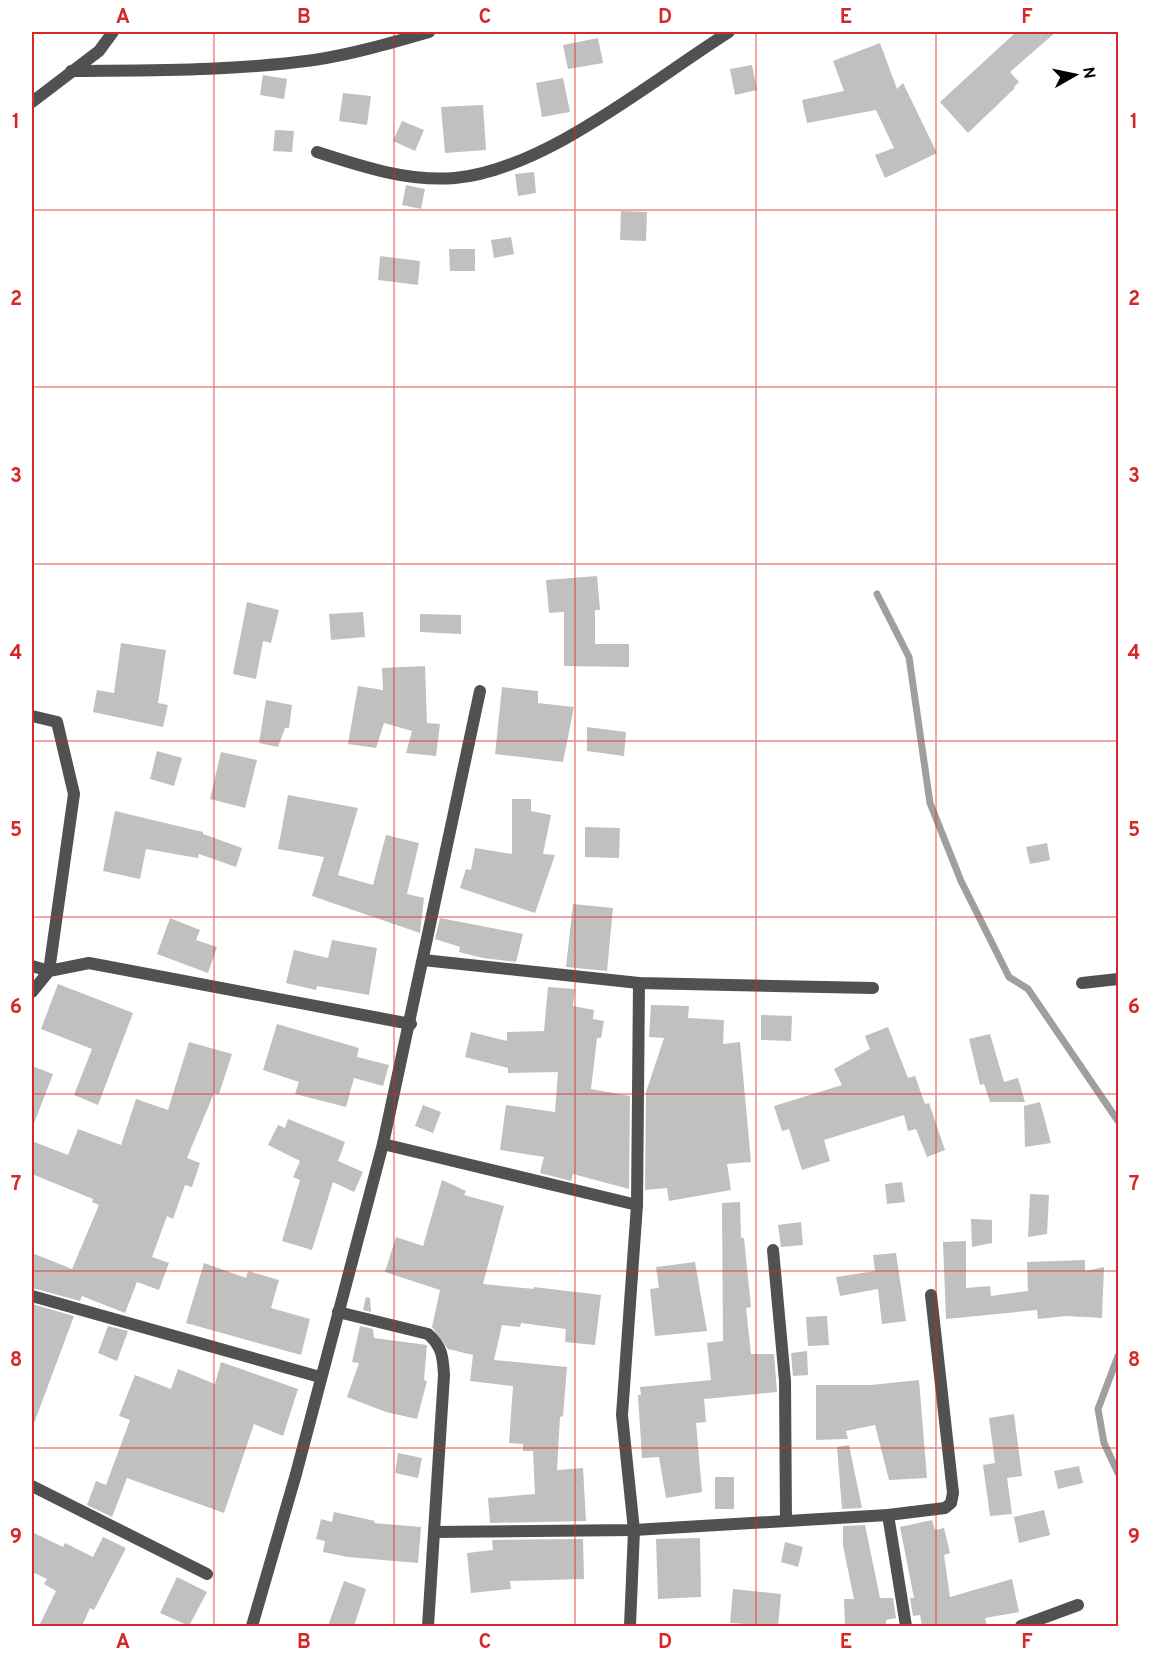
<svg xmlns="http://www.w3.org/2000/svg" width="1150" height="1658" font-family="Overpass,sans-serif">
  <rect width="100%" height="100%" fill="#fff"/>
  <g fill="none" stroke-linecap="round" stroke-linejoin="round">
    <g stroke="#9f9f9f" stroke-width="7">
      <polyline points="877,594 909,657 930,803 961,881 1009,977 1028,989 1118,1121"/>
      <polyline points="1118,1356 1098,1409 1104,1443 1118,1473"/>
    </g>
  </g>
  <g fill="#c0c0c0">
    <polygon points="1016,32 1056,32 1010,72 1019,82 1014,87 1015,88 968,133 940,102"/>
    <polygon points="598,38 603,63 568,69 563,45"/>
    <polygon points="880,43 897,89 903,83 937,153 885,178 875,155 894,148 876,110 807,123 802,100 844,91 833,61"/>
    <polygon points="752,65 757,90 735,95 730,69"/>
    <polygon points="263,75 287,79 284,99 260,95"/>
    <polygon points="563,78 570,112 542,117 536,83"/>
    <polygon points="343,93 371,96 367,125 339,121"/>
    <polygon points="483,105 486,150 445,153 441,107"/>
    <polygon points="402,121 424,130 415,151 393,141"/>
    <polygon points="275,130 294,131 292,152 273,151"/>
    <polygon points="534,172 536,193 518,196 515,174"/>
    <polygon points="406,185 425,189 421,209 402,205"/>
    <polygon points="621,211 647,212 646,241 620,240"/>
    <polygon points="511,237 514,254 494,258 491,240"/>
    <polygon points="449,249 475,249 475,271 450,271"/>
    <polygon points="380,256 420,261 418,285 378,280"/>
    <polygon points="597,576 600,610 595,610 595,644 629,644 629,667 564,666 564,612 549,613 546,580"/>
    <polygon points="247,602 279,610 271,643 263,641 256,679 233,674"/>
    <polygon points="363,612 365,637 331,640 329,614"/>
    <polygon points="420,614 461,615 461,634 420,632"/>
    <polygon points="121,643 166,650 158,703 168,705 163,727 93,712 97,690 114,693"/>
    <polygon points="425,666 427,723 440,724 436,756 406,753 412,731 384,723 376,748 348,744 358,686 383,690 382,668"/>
    <polygon points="502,687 538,691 538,703 574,707 563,762 495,754"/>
    <polygon points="266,700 292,705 289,728 285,728 278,747 259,743"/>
    <polygon points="587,727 626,732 624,756 587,751"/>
    <polygon points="157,751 182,758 174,786 150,779"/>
    <polygon points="221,752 257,760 245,808 210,799"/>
    <polygon points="288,795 358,808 338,875 373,885 386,835 419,843 407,894 424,898 420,933 312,896 324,857 278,849"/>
    <polygon points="512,799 531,799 531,811 551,815 543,854 555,855 535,913 460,888 466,869 471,870 475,848 512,854"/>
    <polygon points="115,811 203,832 203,834 242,848 236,867 199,854 198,858 146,849 140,879 103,871"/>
    <polygon points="585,827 620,828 619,858 585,857"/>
    <polygon points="1047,843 1050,860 1030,864 1026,847"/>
    <polygon points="573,904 613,908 607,971 566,967"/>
    <polygon points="170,918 200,930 196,940 217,947 208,973 157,954"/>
    <polygon points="440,918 523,934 516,962 483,958 459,952 460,947 435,939"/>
    <polygon points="332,940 377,948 369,995 317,986 316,990 286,983 294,950 328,958"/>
    <polygon points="58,984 133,1013 98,1105 74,1095 92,1049 41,1029"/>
    <polygon points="548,987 575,989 573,1006 594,1010 593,1019 604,1021 601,1038 597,1038 591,1089 630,1096 629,1189 573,1174 571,1181 540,1173 544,1157 500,1150 506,1105 555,1112 558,1072 508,1073 508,1068 465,1057 471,1032 507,1041 507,1032 544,1031"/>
    <polygon points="651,1005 689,1006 688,1018 724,1020 723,1044 740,1042 751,1162 727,1164 731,1190 669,1201 667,1188 645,1190 646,1092 664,1038 649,1037"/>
    <polygon points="761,1015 792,1016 791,1041 761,1040"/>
    <polygon points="277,1024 359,1048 357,1057 389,1065 383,1086 354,1078 346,1107 295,1094 299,1082 263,1070"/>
    <polygon points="888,1027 908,1078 915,1076 925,1104 929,1103 945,1150 927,1157 916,1129 908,1131 904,1115 824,1140 830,1161 802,1170 789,1129 782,1131 774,1106 842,1085 834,1069 870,1049 865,1036"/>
    <polygon points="990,1034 1004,1082 1018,1078 1025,1102 990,1102 984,1084 980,1085 969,1039"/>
    <polygon points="189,1042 232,1054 219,1094 214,1093 187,1158 200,1163 192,1187 185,1185 173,1219 167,1216 152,1257 169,1263 159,1290 137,1282 125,1313 82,1296 80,1301 32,1288 32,1253 72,1269 99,1205 92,1202 93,1199 32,1174 32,1141 68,1155 78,1129 121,1145 136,1099 168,1110"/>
    <polygon points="32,1066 53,1074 33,1126 32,1125"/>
    <polygon points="1040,1102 1051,1143 1025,1147 1024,1106"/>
    <polygon points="423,1105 441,1112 433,1133 415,1126"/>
    <polygon points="288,1119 345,1142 338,1161 363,1172 354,1192 333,1182 312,1250 282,1241 300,1180 293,1177 300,1161 268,1145 278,1125 285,1128"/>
    <polygon points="442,1180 466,1191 464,1195 504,1206 483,1284 534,1289 534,1287 601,1295 595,1345 565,1342 566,1329 521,1323 520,1327 502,1325 494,1360 567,1367 563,1416 560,1417 557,1470 583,1468 586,1521 490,1523 488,1498 535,1494 533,1451 523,1451 523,1444 509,1443 513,1386 470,1381 473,1355 448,1349 432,1327 440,1290 385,1272 396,1237 423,1246"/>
    <polygon points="902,1182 905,1202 887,1204 885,1184"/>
    <polygon points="1030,1194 1049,1195 1047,1234 1028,1237"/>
    <polygon points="740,1202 741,1238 744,1238 751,1307 746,1308 751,1354 774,1354 777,1392 704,1399 706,1422 696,1423 702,1492 666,1498 659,1457 642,1458 638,1395 641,1395 640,1387 711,1380 707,1343 723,1341 722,1203"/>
    <polygon points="971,1219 992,1220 992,1243 972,1247"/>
    <polygon points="801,1222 803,1245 781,1247 778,1225"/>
    <polygon points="966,1241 966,1288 990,1286 991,1296 1028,1291 1027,1262 1085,1260 1085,1271 1104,1267 1102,1318 1066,1316 1038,1319 1037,1310 946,1319 943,1242"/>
    <polygon points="896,1253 906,1321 882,1324 878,1289 840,1296 836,1277 875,1271 873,1255"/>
    <polygon points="695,1262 707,1331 655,1336 650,1289 659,1288 656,1267"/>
    <polygon points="204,1263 246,1278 248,1271 279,1280 271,1308 310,1319 301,1355 186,1323"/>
    <polygon points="366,1297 370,1298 371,1312 363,1310"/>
    <polygon points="32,1304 74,1316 33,1426 32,1426"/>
    <polygon points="827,1316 829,1345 808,1346 806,1317"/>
    <polygon points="108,1326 128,1331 117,1361 98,1353"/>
    <polygon points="360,1326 373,1329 374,1338 427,1345 424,1380 427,1381 417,1419 386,1412 347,1397 359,1363 352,1362"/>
    <polygon points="807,1351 808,1375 793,1376 791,1353"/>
    <polygon points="221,1362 298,1389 283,1436 254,1424 224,1513 127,1478 112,1517 87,1505 96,1481 106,1485 130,1420 119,1416 135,1375 171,1389 178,1369 215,1384"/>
    <polygon points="919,1380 927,1478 889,1480 875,1425 846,1431 848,1439 816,1440 816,1385 871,1385"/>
    <polygon points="1014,1414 1022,1476 1007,1478 1012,1514 990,1516 983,1465 995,1463 989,1418"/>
    <polygon points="849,1445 862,1508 842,1509 837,1447"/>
    <polygon points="398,1453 422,1458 418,1478 395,1473"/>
    <polygon points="1079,1466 1083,1483 1058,1489 1054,1471"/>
    <rect x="715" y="1477" width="19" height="32"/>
    <polygon points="1044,1510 1050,1535 1019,1543 1014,1517"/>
    <polygon points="334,1512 375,1521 374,1523 421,1527 418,1563 348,1557 323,1552 325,1541 316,1539 321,1519 332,1522"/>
    <polygon points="932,1520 935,1530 944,1528 950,1553 944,1555 950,1597 1012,1579 1019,1612 985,1618 987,1626 922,1626 920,1615 913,1616 910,1598 914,1598 900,1527"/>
    <polygon points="865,1525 880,1598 893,1598 896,1618 886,1620 886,1626 845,1626 844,1599 854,1599 843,1546 843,1526"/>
    <polygon points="32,1532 63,1547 65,1543 93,1557 103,1537 126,1548 94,1610 90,1608 82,1626 39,1626 56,1591 44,1584 47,1579 32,1572"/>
    <polygon points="700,1538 701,1597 658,1599 656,1539"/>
    <polygon points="583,1539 584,1579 510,1581 511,1589 471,1593 467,1553 493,1550 492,1540"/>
    <polygon points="785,1542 803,1547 798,1567 781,1562"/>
    <polygon points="177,1577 207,1592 189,1626 160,1613"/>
    <polygon points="344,1581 366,1589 354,1626 328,1626"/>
    <polygon points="733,1589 781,1594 778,1626 730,1623"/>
  </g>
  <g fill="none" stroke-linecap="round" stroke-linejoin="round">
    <g stroke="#515151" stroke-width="12">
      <path d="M71,71c81,-1 162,0 243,-11 39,-6 77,-17 115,-28"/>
      <polyline points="32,102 99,51 113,32"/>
      <path d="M317,152c43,14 91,30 138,26 90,-8 199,-99 274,-146"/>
      <polyline points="32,716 57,722 74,794 49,971 32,966"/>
      <polyline points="423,960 639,983 873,988"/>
      <polyline points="1082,983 1118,979"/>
      <polyline points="32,992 49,971 89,963 411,1024"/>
      <polyline points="383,1144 637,1205"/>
      <polyline points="773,1250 785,1381 786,1521"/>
      <polyline points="32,1296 320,1377"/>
      <path d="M338,1312l90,22c14,12 15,23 16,41l-16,251"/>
      <polyline points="32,1486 207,1574"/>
      <polyline points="888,1515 906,1626"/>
      <polyline points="434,1532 634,1530 888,1515 945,1508 951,1503 953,1493 931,1295"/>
      <polyline points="252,1626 296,1474 383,1144 480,691"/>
      <polyline points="630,1626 634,1530 622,1415 637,1205 639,983"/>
      <polyline points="1021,1626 1078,1605"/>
    </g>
  </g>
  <path fill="none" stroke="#d62828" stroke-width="1.5" stroke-opacity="0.55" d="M214,32v1594M394,32v1594M575,32v1594M756,32v1594M936,32v1594M32,210h1086M32,387h1086M32,564h1086M32,741h1086M32,917h1086M32,1094h1086M32,1271h1086M32,1448h1086"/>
  <rect width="1150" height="1658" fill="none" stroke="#ffffff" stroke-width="66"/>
  <g transform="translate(1075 75) rotate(81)" stroke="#ffffff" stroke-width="4.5" paint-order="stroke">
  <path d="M0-4.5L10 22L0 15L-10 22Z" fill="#000000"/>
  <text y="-9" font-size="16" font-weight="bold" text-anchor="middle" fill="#000000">N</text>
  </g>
  <rect x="33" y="33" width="1084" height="1592" fill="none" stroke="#d62828" stroke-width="2"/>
  <g font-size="20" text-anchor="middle" font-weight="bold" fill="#d62828">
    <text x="123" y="23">A</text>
    <text x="304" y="23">B</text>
    <text x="485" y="23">C</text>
    <text x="665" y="23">D</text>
    <text x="846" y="23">E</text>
    <text x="1027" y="23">F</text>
    <text x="16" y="128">1</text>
    <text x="1134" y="128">1</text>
    <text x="16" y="305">2</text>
    <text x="1134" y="305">2</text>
    <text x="16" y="482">3</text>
    <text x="1134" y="482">3</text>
    <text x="16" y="659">4</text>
    <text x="1134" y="659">4</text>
    <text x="16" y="836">5</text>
    <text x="1134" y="836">5</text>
    <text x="16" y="1013">6</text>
    <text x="1134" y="1013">6</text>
    <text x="16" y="1190">7</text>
    <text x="1134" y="1190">7</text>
    <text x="16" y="1366">8</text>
    <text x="1134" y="1366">8</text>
    <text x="16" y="1543">9</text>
    <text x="1134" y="1543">9</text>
    <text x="123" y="1648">A</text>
    <text x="304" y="1648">B</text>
    <text x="485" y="1648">C</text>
    <text x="665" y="1648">D</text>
    <text x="846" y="1648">E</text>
    <text x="1027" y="1648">F</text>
  </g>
</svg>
